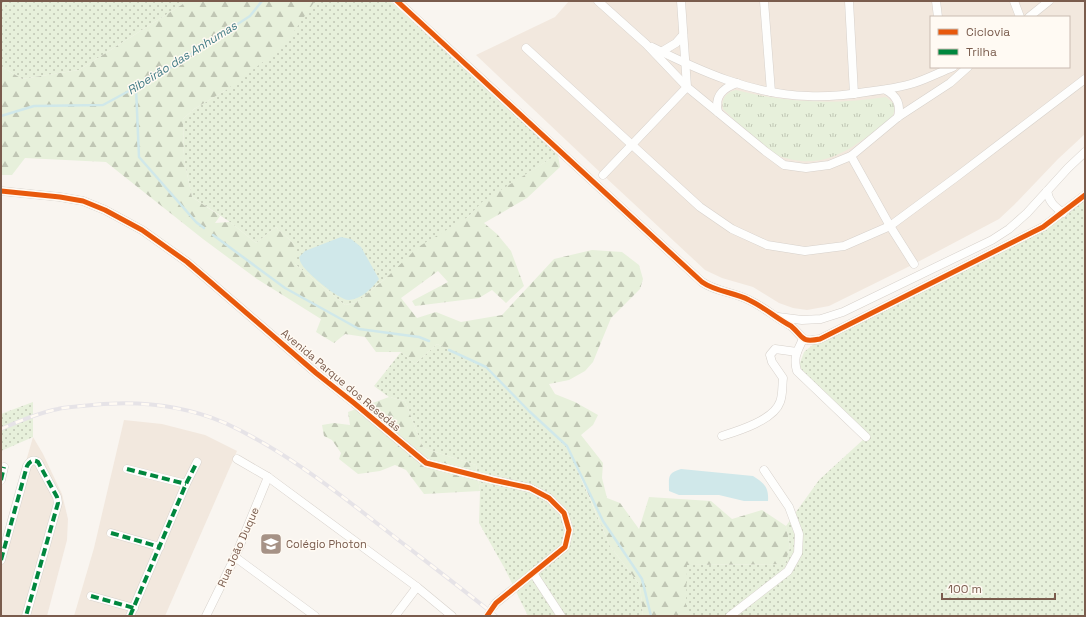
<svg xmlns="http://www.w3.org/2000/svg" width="1086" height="617" font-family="'Space Grotesk',sans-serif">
  <defs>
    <pattern id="grass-dots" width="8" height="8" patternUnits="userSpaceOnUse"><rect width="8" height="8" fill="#e7f0db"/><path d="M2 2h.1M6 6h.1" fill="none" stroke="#c0c6b4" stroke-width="1.8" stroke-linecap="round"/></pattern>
    <pattern id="forest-firs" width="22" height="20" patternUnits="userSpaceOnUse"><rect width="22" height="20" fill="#e7f0db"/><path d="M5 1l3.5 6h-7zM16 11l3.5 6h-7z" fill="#c0c6b4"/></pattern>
    <pattern id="park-tufts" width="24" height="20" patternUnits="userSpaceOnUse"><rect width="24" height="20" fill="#e7f0db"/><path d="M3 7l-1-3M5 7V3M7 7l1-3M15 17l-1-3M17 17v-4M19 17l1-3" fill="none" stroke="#c0c6b4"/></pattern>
  </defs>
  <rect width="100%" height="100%" fill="#f9f5f0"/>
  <g fill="#f2e8de" fill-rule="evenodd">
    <path d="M569,1h516v133l-27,25 -44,46 -15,14 -85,45 -85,42 -22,4 -14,-2 -14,-5 -26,-16 -31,-9 -17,-8 -102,-95 -127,-120 79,-38zM931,17h138v50h-138z"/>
    <polygon points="124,420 162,424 205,435 237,451 165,616 74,616 94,548"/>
    <polygon points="33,437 43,454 62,494 68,519 67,540 47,616 1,616 1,548"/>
  </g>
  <g fill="url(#grass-dots)">
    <polygon points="1,1 184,1 183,4 79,70 22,79 1,66"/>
    <polygon points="315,1 390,1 558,154 483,202 468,217 386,278 356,303 345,305 295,264 295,245 276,227 256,243 230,222 192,197 184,159 183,119 194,109 226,90"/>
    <polygon points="1085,195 1085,616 687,616 686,609 686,565 785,564 790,547 786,526 819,480 866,437 797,371 804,352 820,339 1043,227"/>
    <polygon points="437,344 486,367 529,411 567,446 610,546 640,585 643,616 528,616 505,569 479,523 480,491 476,465 423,448 405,401 389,397 374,386 401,352 415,364"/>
    <polygon points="33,402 33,437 1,451 1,414"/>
  </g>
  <g fill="url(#forest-firs)">
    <polygon points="184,1 315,1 284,46 226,90 194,109 183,119 184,159 192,197 220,216 215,223 230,222 256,243 276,227 295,245 295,264 345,305 356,303 386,278 418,247 468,217 482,202 558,154 560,167 527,198 484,223 497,234 511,251 524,286 506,303 492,290 479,298 415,306 412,301 448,282 438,271 401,298 417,318 436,312 461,322 502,315 554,259 592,250 622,252 639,265 643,279 640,289 611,318 593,362 585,371 569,380 549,384 555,394 575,402 598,415 593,425 581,435 603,463 602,478 607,498 620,503 639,529 649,497 711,501 732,519 762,510 786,526 790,547 785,564 687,565 686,604 688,616 643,616 640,585 610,546 568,446 529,411 486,367 437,344 415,364 401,352 376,352 365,337 345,334 334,343 316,332 321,319 257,279 203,239 106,162 25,158 12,175 1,175 1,66 22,79 79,70 183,4"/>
    <polygon points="389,397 405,401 423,448 476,465 480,491 424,494 406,470 395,465 380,471 358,474 339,459 341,453 332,440 324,436 322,425 334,423 350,425 348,412"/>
  </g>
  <path fill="url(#park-tufts)" d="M736,90c50,13 99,15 150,7l7,6 2,6 -3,9c-29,21 -58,50 -98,42 -10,-2 -20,-5 -28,-11 -15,-10 -30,-28 -43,-40 -2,-10 3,-17 13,-19z"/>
  <g fill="#d0e8ea">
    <path d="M341,237l10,2 10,8 18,32c-7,9 -17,20 -30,21 -9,1 -44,-28 -48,-37 -1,-1 -1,-4 -2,-6l6,-6z"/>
    <path d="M681,469l72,7c11,7 16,11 15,25h-24l-25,-6h-40l-10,-4c0,-14 -2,-18 12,-22z"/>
  </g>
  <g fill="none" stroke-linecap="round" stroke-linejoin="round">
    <g stroke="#d0e8ea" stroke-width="2.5">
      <polyline points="136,88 139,157 196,222 204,228"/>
      <polyline points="1,116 34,106 103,105 162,73 250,16 262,1"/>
      <polyline points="213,235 285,288 359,329 419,337 429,341"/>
      <polyline points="449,350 486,367 529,411 567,446 603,521 642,579 651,616"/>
    </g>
    <polyline stroke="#d9cfc7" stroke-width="8" stroke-dasharray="8 4" stroke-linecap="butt" points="487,616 493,607"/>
    <g stroke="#d7d1cb" stroke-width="9">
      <g id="street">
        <path d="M397,1l305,281c14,10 32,10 47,18 15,7 27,18 42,26 13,11 9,17 29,13l223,-112 42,-32"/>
        <polyline points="598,1 646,44 687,87 765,151 784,165 806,168 829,165 851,156 898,117 950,83 968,67"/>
        <polyline points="764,1 771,92"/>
        <polyline points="849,1 854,94"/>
        <polyline points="936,1 938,17"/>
        <polyline points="1014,1 1020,17"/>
        <polyline points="1029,17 1049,1"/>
        <path d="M652,47c48,24 101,48 156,49 19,1 39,-1 58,-4 16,-2 32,-4 48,-9 13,-4 26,-11 39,-16"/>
        <polyline points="526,48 700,207 732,229 767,245 805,251 844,246 890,226 955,178 1085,79"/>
        <polyline points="661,52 676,43 683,35"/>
        <path d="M886,90c11,6 15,15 12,27"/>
        <path d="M718,112c-4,-16 5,-24 19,-29"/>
        <polyline points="851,156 890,226 914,264"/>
        <polyline points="603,175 687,87 681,1"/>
        <polyline points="1,191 60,197 83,201 105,210 142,230 187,262 207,279 316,373 354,403 426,463 493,480 530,488 549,498 564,513 569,530 565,547 496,603 493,607"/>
        <path d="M1047,191c2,11 7,15 16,22"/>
        <polyline points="778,317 802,320 821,319 843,312 992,240 1009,229 1027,213 1068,168 1085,152"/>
        <path d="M803,339c-6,13 -10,18 -6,32l69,66"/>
        <path d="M722,436c16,-5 52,-16 58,-34 3,-7 2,-17 3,-24l-11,-16 -2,-7 5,-6 22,3"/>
        <polyline points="237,459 268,477 417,587 452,616"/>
        <polyline points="127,469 186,484"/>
        <polyline points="1,480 4,467"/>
        <polyline points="111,533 160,547"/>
        <polyline points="235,557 315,616"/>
        <path d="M1,560l26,-94c3,-5 6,-7 11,-4l19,35 1,6 -32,113"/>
        <polyline points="533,573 561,616"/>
        <polyline points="91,596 134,608"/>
        <polyline points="130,616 186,484 197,462"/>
        <polyline points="206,616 235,557 268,477"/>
        <polyline points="395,616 417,587"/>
        <polyline points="730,616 788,571 798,553 799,534 789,507 764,470"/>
      </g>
    </g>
    <use href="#street" stroke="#fefefd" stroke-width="8"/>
    <g stroke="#e6e3e7" stroke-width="4">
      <path id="rail" d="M1,429c18,-8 38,-16 57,-20 8,-2 16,-2 24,-3 48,-6 99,-2 143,17 54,25 103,62 149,98 41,32 82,63 122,95"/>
    </g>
    <use href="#rail" stroke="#fffaf3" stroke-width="2.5" stroke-dasharray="8" stroke-linecap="butt"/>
    <g stroke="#00873e" stroke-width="4" stroke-dasharray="8 4" stroke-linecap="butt">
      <polyline points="127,469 186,484"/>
      <polyline points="1,480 4,467"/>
      <polyline points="111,533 160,547"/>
      <path d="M1,560l26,-94c3,-5 6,-7 11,-4l19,35 1,6 -32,113"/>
      <polyline points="91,596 134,608"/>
      <polyline points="130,616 186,484 197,462"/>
    </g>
    <g stroke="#fffaf3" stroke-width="8">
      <g id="cycleway">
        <path d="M397,1l305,281c14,10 32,10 47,18 15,7 27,18 42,26 13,11 9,17 29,13l223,-112 42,-32"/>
        <polyline points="1,191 60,197 83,201 105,210 142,230 187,262 207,279 316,373 354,403 426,463 493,480 530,488 549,498 564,513 569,530 565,547 496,603 487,616"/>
      </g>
    </g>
    <use href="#cycleway" stroke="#e8590c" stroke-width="5"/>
  </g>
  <defs>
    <g id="school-square" transform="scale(1.15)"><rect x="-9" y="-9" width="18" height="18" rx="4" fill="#a69286" stroke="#fffaf3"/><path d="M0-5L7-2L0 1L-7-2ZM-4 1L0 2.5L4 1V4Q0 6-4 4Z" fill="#fff"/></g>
  </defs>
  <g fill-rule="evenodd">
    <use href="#school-square" x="271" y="544"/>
  </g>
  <g text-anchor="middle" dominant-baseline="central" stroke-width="3" stroke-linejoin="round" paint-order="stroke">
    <g font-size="11" fill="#7a5c4d" stroke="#fffaf3">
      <text transform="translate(341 380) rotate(40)">Avenida Parque dos Resedás</text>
      <text transform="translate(238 547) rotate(-66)">Rua João Duque</text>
    </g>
    <g font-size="11" fill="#7a5c4d" stroke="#fffaf3" text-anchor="start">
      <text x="286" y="544">Colégio Photon</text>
    </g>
    <g font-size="12" font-style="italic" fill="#437c86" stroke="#fffaf3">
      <text transform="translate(182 58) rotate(-32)">Ribeirão das Anhumas</text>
    </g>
  </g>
  <rect width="1086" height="617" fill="none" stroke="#7a5c4d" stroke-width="4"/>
  <rect x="930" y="16" width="140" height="52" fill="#fffaf3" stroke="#cabbb1"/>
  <rect x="938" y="29" width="20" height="6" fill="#e8590c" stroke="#cabbb1"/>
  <text x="966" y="36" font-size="12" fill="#7a5c4d">Ciclovia</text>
  <rect x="938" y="49" width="20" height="6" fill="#00873e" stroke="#cabbb1"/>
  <text x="966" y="56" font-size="12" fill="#7a5c4d">Trilha</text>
  <path d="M942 593v6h113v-6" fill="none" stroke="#7a5c4d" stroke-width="2"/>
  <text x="948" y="593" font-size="12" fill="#7a5c4d" stroke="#fffaf3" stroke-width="3" paint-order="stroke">100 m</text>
</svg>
